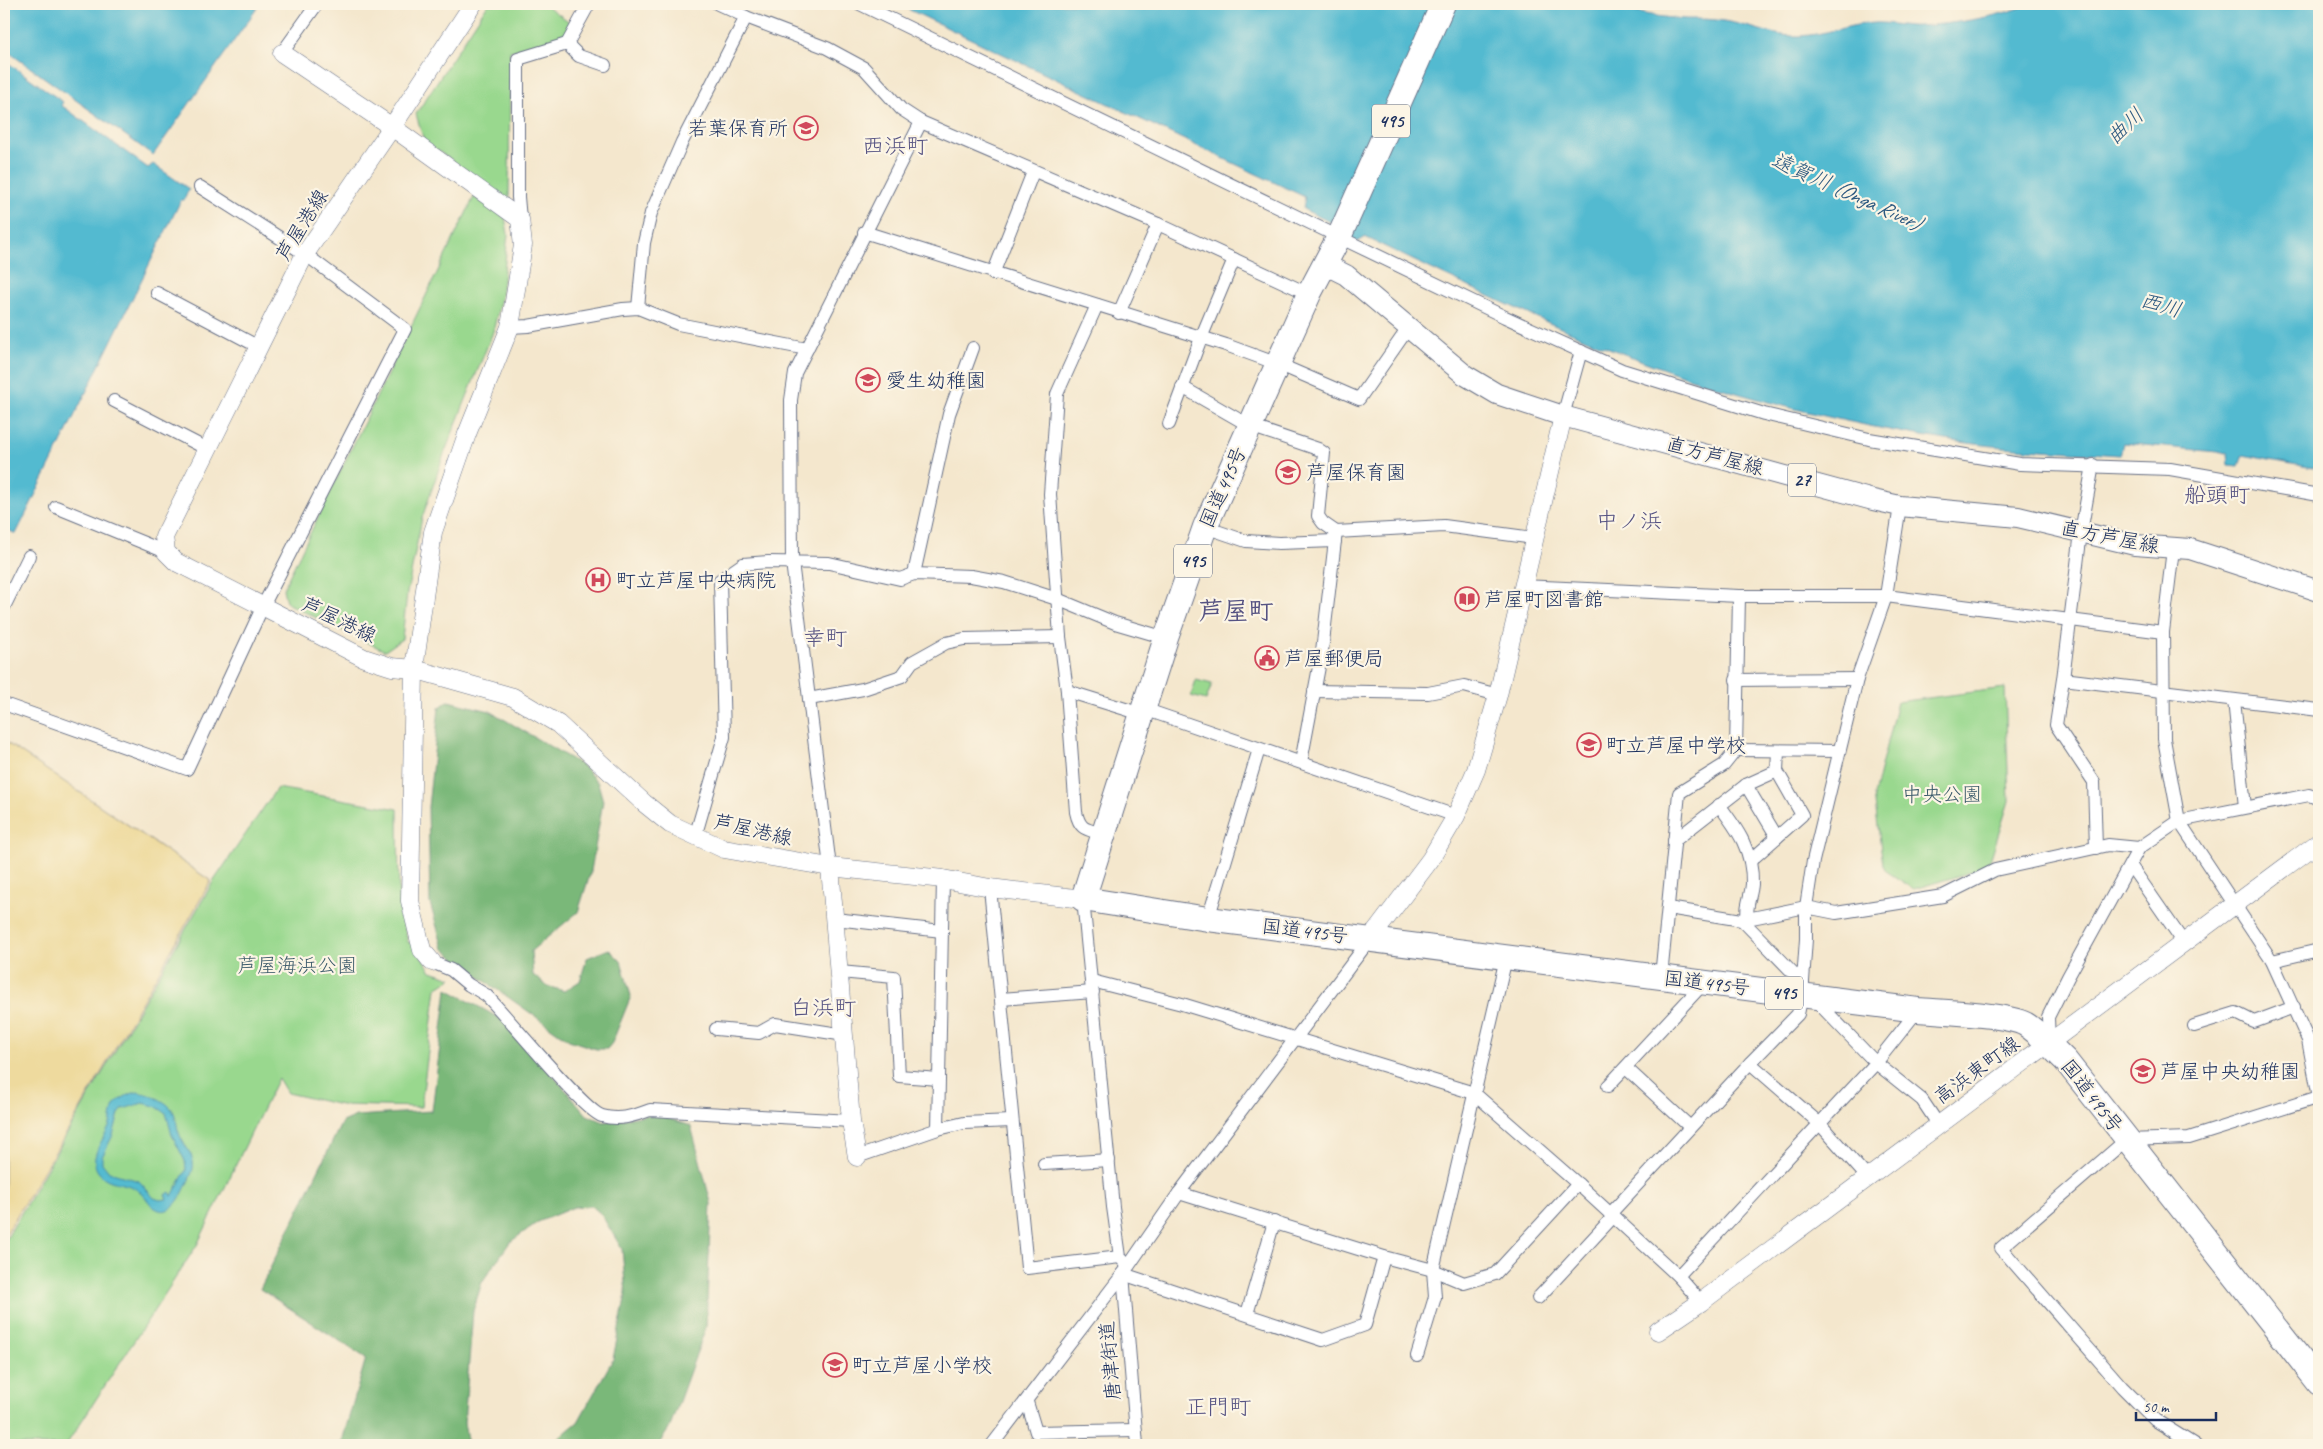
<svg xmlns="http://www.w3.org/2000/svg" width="2323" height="1449" font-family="Caveat,'Klee One',sans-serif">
  <rect width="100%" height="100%" fill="#fcf5e5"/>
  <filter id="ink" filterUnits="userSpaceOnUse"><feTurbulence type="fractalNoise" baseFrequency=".02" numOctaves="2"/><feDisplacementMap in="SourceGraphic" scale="10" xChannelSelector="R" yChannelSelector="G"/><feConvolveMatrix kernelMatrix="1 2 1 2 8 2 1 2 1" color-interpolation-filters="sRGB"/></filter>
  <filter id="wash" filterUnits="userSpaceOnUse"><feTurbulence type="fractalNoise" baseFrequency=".0096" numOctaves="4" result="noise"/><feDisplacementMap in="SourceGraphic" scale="20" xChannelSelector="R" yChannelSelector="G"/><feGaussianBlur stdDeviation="1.12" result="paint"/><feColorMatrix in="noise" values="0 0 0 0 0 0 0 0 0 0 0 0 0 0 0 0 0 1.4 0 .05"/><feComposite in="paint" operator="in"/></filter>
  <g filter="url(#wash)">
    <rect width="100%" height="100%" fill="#f4e7cd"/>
    <g fill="#99d88e" stroke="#5a8476">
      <polygon points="488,4 544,4 574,25 565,43 510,51 509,200 424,141 416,114"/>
      <polygon points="474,197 505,217 508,234 501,298 493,332 444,454 422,518 407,593 402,639 385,651 290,605 286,602 283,589"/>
      <polygon points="1196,680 1212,684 1206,700 1191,696"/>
      <polygon points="2005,688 2009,801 1988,867 1914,889 1886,871 1883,865 1874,795 1897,702"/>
      <polygon points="277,788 398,809 399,904 408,942 414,945 431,971 452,978 436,988 421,1107 341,1105 287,1093 278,1078 197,1245 66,1445 4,1445 4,1243 213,882"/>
    </g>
    <g fill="#7ab879" stroke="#4a746c">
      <polygon points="448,701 490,711 583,766 598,783 603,801 591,871 578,912 531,951 533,975 547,986 564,991 580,981 587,958 609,949 621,961 631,996 612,1043 607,1049 596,1049 569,1040 465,967 443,948 430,903 428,807 439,708"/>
      <polygon points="447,989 508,1023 587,1115 604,1122 655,1114 691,1126 711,1203 706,1327 669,1429 658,1445 550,1445 578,1422 613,1359 626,1294 622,1249 601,1214 592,1206 574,1207 538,1222 510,1242 482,1282 473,1311 464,1423 468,1445 341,1445 366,1358 260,1289 342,1122 356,1116 432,1111"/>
    </g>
    <polygon fill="#eeda9e" stroke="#84847e" points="4,741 211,881 70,1127 4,1237"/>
    <g fill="#52bad0" stroke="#367497" fill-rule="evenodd">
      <polygon points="4,4 260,4 153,155 4,49"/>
      <path d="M897,4h712c24,9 53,14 78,15 15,0 28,0 42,3 24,4 44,15 70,14 26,-1 50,-12 75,-13 15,-1 30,4 45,3 34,-2 81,-9 111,-22h289v465l-76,-14 -4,11 -10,-1 -1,-12 -105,-10 -3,12c-58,-4 -117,-6 -174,-15 -69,-11 -140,-27 -206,-46 -131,-39 -253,-98 -375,-157l-15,9 -14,-21 -33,-16 2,-12z"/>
      <polygon points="4,60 63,102 61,105 148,168 153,164 189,189 184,200 181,200 16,534 4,528"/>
      <path d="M137,1092c11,2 26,7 34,16 6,7 5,17 8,25 5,15 20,24 12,42 -6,13 -17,45 -36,33 -7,-5 -11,-15 -19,-19 -13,-8 -27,-4 -37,-16 -13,-16 7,-35 11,-49 2,-8 1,-16 7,-22 6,-5 12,-8 20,-10zM143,1103l12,3 11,7 6,22 13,26 1,9 -14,26 -2,-4 -5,3 2,4 -7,1 -6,-2 -15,-17 -30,-9 -7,-9v-6l11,-22 6,-21 4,-5z"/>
    </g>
  </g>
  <g filter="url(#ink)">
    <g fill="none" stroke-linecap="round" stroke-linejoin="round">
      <g stroke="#676f85" stroke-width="14">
        <g id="street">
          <polyline points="718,4 746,17 827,48 864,68 901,109 921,122 1158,224 1309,294"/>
          <polyline points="860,4 1339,237 1505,317 1622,370 1764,414 1869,439 2020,464 2170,469 2319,495"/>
          <polyline points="567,44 589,4"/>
          <polyline points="282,53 317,4"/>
          <polyline points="520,219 518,197 518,59 567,44 579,56 605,65"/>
          <polyline points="864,232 1226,345 1278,364 1359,399 1409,327"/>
          <polyline points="993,274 1033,172"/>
          <polyline points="157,293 259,347"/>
          <path d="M1097,305l-40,89 -7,100 10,143 7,54 9,121c4,19 11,17 27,22"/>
          <polyline points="638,308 644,243 651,213 682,142 746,17"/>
          <polyline points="1119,313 1158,224"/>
          <polyline points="510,327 528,326 623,309 638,308 678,324 807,349"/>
          <polyline points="1182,387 1250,426 1318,449 1324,453 1318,516 1323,523 1336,532"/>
          <polyline points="114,401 207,449"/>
          <polyline points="1563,416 1581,351"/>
          <polyline points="1169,424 1201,338 1234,259"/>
          <polyline points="2093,465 2081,532 2063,679 2319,710"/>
          <polyline points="56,507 166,552"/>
          <polyline points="1205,527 1246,541 1279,543 1335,541"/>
          <polyline points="2173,549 2163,632 2164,739 2179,821 2272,961 2308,1040 2319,1097"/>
          <polyline points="914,574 949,414 973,348"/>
          <polyline points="1522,586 1739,596 1886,596 2163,632"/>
          <polyline points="4,607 29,556"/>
          <polyline points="2063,679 2056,725 2094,782 2096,848"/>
          <polyline points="1736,680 1857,679"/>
          <polyline points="1067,691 1135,712 1144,709 1456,816"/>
          <polyline points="1314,691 1428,693 1464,686 1498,695"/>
          <polyline points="809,699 863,689 902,676 912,662 946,643 964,639 1060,637"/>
          <polyline points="2234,700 2245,807"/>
          <polyline points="4,704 187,769 263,606 405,329 305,254 200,187"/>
          <polyline points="1736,750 1839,751"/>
          <polyline points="1301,762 1322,651 1336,532 1444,526 1534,538"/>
          <polyline points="1746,785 1777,837"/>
          <path d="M1719,805c19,25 34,46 33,79 -1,13 -7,22 -4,35"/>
          <polyline points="695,837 724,737 720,580 743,564 768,562 829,563 900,579 914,574 971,576 1004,582 1057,599 1115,623 1166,638"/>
          <polyline points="1674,841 1746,785 1777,771 1778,751"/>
          <polyline points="1750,861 1802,815 1777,771"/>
          <polyline points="2130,865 2184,943"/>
          <polyline points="830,867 792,562 791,400 795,373 921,122"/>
          <polyline points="990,888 1027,1268 1120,1257"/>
          <polyline points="1083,899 1113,1207 1120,1257 1125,1263"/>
          <polyline points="1668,908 1742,920 1806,907 1836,913 1943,896 1995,870 2108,845 2139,848"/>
          <polyline points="835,919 942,931"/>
          <polyline points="1208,919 1259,749"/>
          <polyline points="1742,920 1803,983"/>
          <polyline points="2272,961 2319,950"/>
          <path d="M432,962l19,8 18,15 17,10c20,20 97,115 116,121 17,5 32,0 48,-6l201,11"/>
          <polyline points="840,972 894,977 899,1076 939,1079"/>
          <polyline points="1661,977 1679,793 1724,765 1736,750 1739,596"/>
          <polyline points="1092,981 1182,1004 1474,1093 1578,1184 1678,1276 1701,1302"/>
          <polyline points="1824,997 1822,1007 1876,1063 1922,1100 1938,1124"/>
          <polyline points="1001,999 1093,992"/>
          <polyline points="2194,1026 2236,1013 2254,1022 2294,1007"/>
          <polyline points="716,1029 759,1033 775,1024 845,1035"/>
          <polyline points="2049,1044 2048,1017 2068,977 2139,848 2179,821 2309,795 2319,799"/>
          <polyline points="1750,1063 1819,1123 1867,1177"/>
          <polyline points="1626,1068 1690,1127"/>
          <polyline points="1608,1086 1704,983"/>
          <polyline points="938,1129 943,879"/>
          <polyline points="857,1157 938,1129 964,1123 1012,1121"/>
          <polyline points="1044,1164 1109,1160"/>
          <polyline points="1179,1193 1384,1257 1433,1270 1464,1283 1495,1274 1578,1184"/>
          <polyline points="1610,1214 1750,1063 1798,1014 1802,995 1806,939 1806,907 1813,861 1857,679 1886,596 1900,506"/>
          <polyline points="1123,1274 1323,1340 1365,1325 1384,1257"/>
          <polyline points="1123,1274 1137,1445"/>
          <polyline points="1678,1276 1876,1063 1918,1010"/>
          <polyline points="1538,1298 1613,1217"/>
          <polyline points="1247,1314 1274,1222"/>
          <polyline points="1417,1356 1435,1297 1433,1270 1506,958"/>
          <polyline points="1027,1402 1036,1432 1135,1430"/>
          <polyline points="992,1445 1123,1274 1179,1193 1371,938"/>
          <polyline points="2195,1445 2155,1420 2122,1387 2001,1248 2126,1140 2189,1138 2319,1097"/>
        </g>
      </g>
      <g stroke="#676f85" stroke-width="19">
        <g id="secondary">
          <polyline points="473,4 392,127 305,254 164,537 166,552 176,562 364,658 392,667 414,669 513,697 558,724 644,803 670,824 724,849 830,867 943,879 990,888 1083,899"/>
          <polyline points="282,53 392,127 520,219 523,245 510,327 467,434 433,532 414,669 410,901 422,950 432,962"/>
          <polyline points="830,867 851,1121 857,1157"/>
          <polyline points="1371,938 1430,860 1456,816 1476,770 1498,695 1563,416"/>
          <polyline points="1658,1331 1701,1302 2319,842"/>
        </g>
      </g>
      <g stroke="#676f85" stroke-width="22">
        <polyline id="primary" points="1326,265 1346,275 1465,375 1497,394 1563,416 1873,500 1900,506 2018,517 2135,545 2190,549 2319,591"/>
      </g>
      <g stroke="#676f85" stroke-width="26">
        <path id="highway" d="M1443,4l-104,233 -30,57 -104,233 -39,111 -83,261 125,20 710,91c23,2 89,4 107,14 15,9 27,24 40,36l254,323"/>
      </g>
      <use href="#street" stroke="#fff" stroke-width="12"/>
      <use href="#secondary" stroke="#fff" stroke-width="18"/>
      <use href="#primary" stroke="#fff" stroke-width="20"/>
      <use href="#highway" stroke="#fff" stroke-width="24"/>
    </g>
  </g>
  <defs>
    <g id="school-ring" transform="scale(1.25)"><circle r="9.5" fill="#fcf5e5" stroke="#d1495b" stroke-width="1.5"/><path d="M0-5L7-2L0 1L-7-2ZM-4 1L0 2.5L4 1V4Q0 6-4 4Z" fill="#d1495b"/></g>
    <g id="hospital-ring" transform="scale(1.25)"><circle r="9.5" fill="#fcf5e5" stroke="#d1495b" stroke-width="1.5"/><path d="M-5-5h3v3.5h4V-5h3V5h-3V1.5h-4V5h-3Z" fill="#d1495b"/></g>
    <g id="library-ring" transform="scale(1.25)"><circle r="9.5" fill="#fcf5e5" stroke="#d1495b" stroke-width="1.5"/><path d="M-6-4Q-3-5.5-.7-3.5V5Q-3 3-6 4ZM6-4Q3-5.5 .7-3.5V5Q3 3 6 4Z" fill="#d1495b"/></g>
    <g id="civic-ring" transform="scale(1.25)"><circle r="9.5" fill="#fcf5e5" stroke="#d1495b" stroke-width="1.5"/><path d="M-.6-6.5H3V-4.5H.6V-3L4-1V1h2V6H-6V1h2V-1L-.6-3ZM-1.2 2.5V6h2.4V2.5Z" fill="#d1495b"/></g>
  </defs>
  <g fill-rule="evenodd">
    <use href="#school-ring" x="806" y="128"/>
    <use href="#school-ring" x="868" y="380"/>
    <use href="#school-ring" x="1288" y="472"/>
    <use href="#hospital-ring" x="598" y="580"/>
    <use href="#library-ring" x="1467" y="599"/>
    <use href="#civic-ring" x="1267" y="658"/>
    <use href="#school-ring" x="1589" y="745"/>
    <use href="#school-ring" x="2143" y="1071"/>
    <use href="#school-ring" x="835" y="1365"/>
  </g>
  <g text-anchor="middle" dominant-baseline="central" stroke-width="4.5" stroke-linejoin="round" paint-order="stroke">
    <g fill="#fcf5e5" stroke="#5e6a86" stroke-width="1">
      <rect x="1372" y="104.5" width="38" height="33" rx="4"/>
      <rect x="1788" y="463.5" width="28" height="33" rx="4"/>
      <rect x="1174" y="544.5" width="38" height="33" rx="4"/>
      <rect x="1765" y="976.5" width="38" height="33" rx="4"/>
    </g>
    <g font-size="19" font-weight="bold" fill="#1b2f5e">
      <text x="1391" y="121">495</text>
      <text x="1802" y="480">27</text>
      <text x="1193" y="561">495</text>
      <text x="1784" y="993">495</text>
    </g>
    <g font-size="20" fill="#1b2f5e" stroke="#fcf5e5" text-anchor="start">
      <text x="788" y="128" text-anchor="end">若葉保育所</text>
      <text x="886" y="380">愛生幼稚園</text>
      <text x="1306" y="472">芦屋保育園</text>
      <text x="616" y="580">町立芦屋中央病院</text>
      <text x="1484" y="599">芦屋町図書館</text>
      <text x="1284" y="658">芦屋郵便局</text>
      <text x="1606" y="745">町立芦屋中学校</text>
      <text x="2160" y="1071">芦屋中央幼稚園</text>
      <text x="852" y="1365">町立芦屋小学校</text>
    </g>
    <g font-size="20" fill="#1b2f5e" stroke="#fcf5e5">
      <text transform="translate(302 225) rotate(-58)">芦屋港線</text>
      <text transform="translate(1715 456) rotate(15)">直方芦屋線</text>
      <text transform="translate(1223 487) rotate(-66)">国道495号</text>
      <text transform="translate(2110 537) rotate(11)">直方芦屋線</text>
      <text transform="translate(339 620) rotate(26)">芦屋港線</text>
      <text transform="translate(753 830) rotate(13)">芦屋港線</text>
      <text transform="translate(1305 931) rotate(7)">国道495号</text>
      <text transform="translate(1707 983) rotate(7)">国道495号</text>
      <text transform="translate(1977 1070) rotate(-36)">高浜東町線</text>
      <text transform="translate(2092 1096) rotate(52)">国道495号</text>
      <text transform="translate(1110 1361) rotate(-95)">唐津街道</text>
    </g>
    <g font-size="20" fill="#3a596a" stroke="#fcf5e5">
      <text x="1942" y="794">中央公園</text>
      <text x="297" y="965">芦屋海浜公園</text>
    </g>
    <g font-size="21" font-style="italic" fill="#2c5980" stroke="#fcf5e5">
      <text transform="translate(2125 126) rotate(-43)">曲川</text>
      <text transform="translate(1846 191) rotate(24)">遠賀川 (Onga River)</text>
      <text transform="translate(2161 305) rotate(16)">西川</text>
    </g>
    <g font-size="22" fill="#565383" stroke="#fcf5e5">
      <text x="895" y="146">西浜町</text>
      <text x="2217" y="495">船頭町</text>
      <text x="1629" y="521">中ノ浜</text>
      <text x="825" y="638">幸町</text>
      <text x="823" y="1008">白浜町</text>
      <text x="1218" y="1407">正門町</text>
    </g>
    <g font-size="25" font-weight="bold" fill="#565383" stroke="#fcf5e5">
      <text x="1236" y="611">芦屋町</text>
    </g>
  </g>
  <rect width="2323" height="1449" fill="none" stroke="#fcf5e5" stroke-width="20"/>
  <path d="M2136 1412v8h80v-8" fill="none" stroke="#1b2f5e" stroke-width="2.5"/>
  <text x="2143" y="1412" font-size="15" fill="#1b2f5e" stroke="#fcf5e5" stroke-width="4" paint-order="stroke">50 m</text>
</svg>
